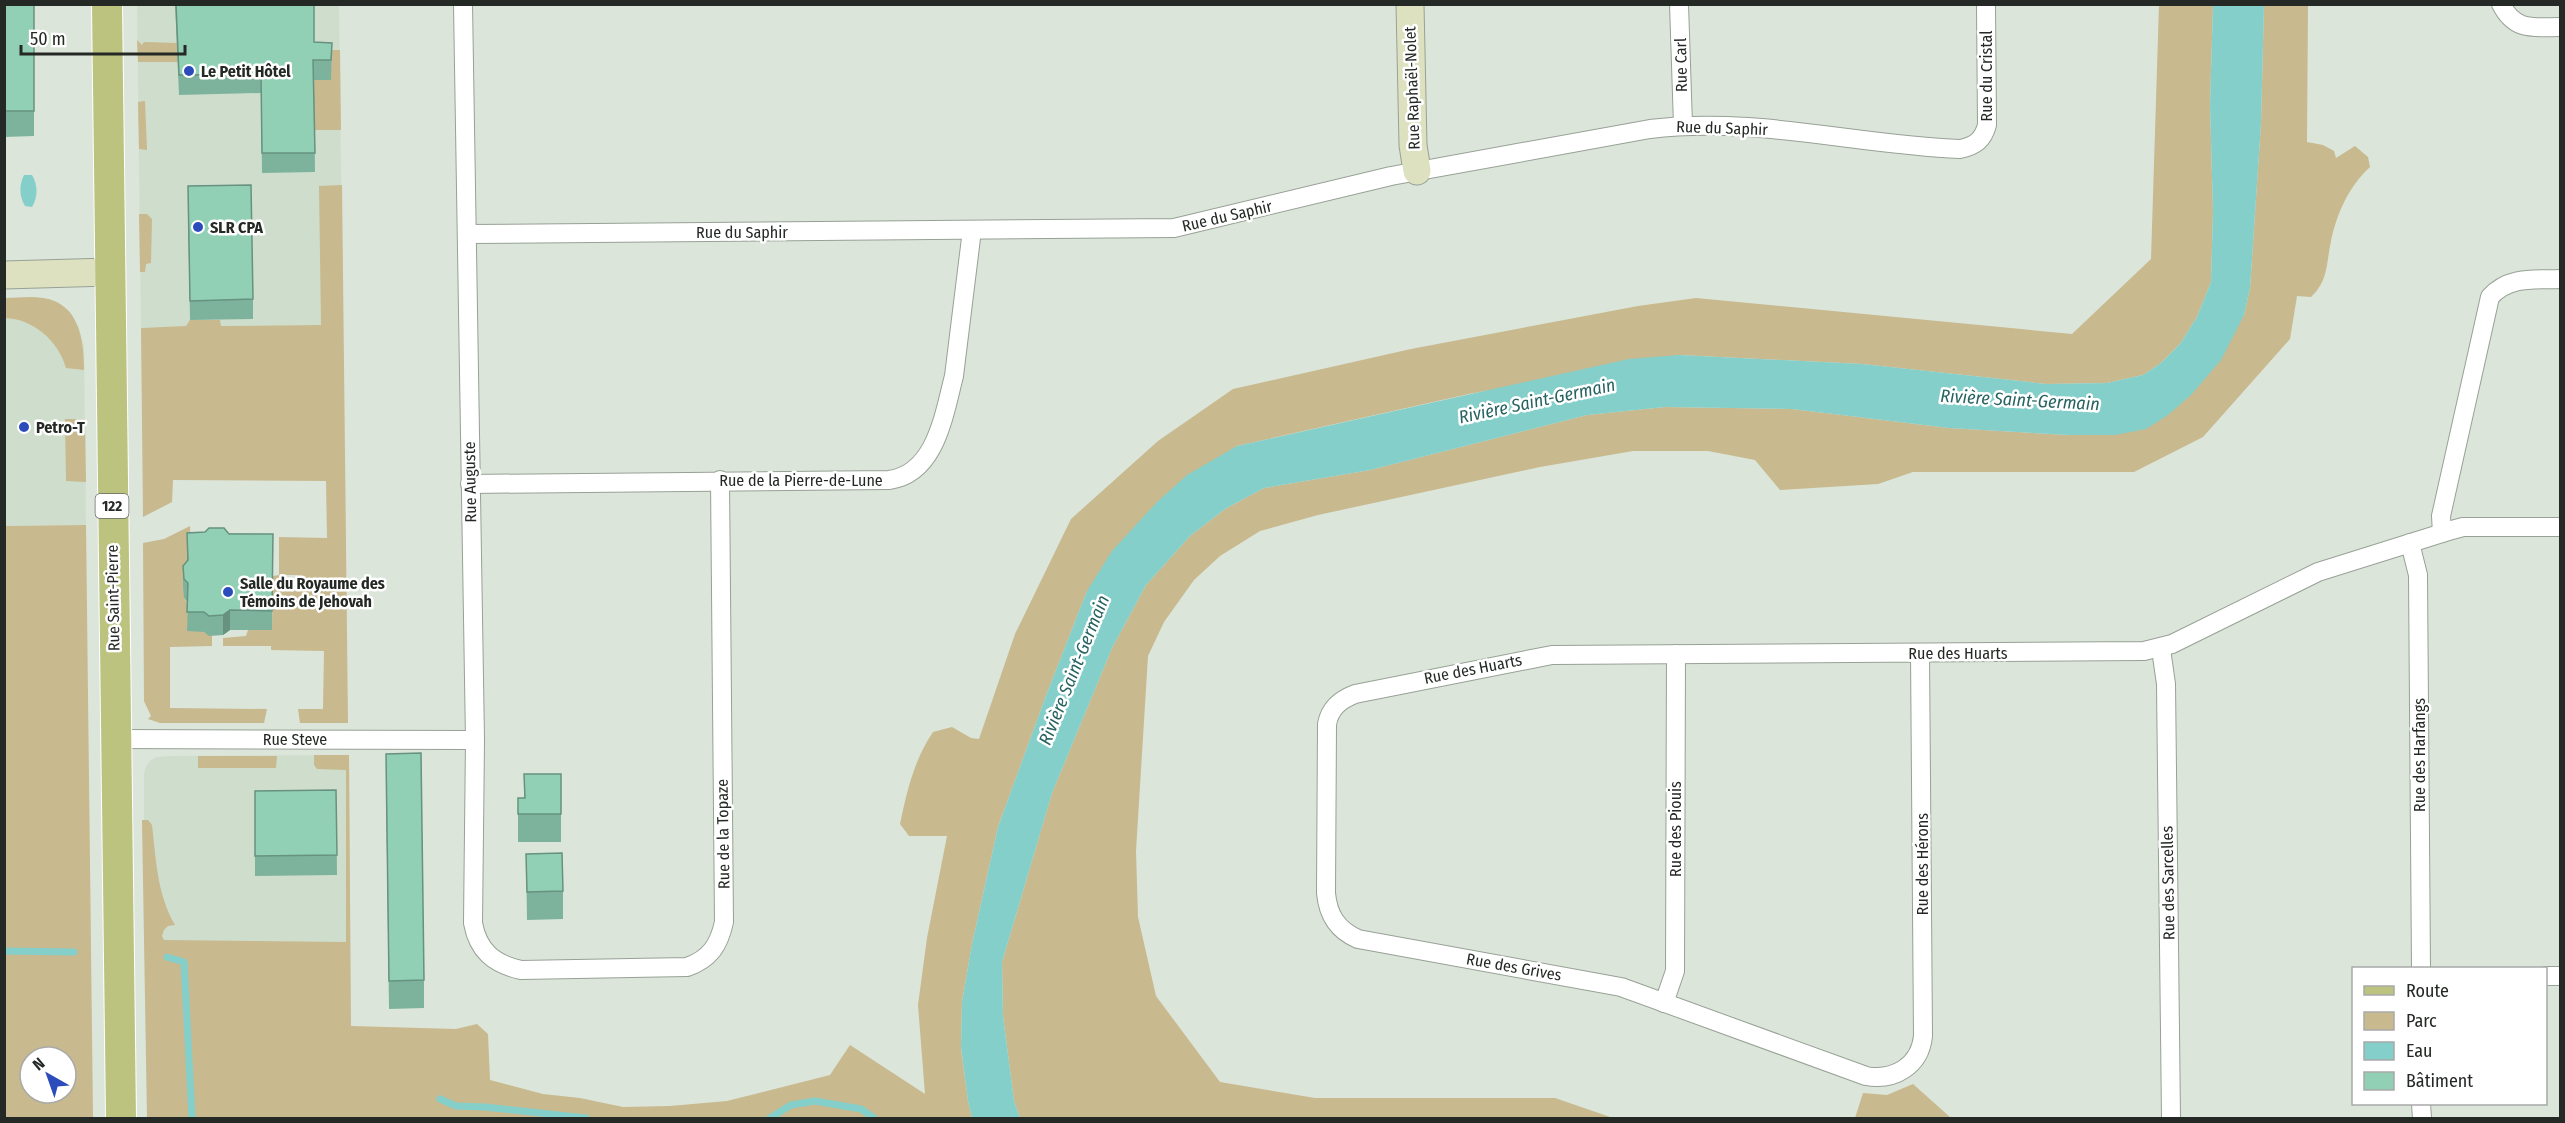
<svg xmlns="http://www.w3.org/2000/svg" width="2565" height="1123" font-family="'Fira Sans Condensed',sans-serif">
  <rect width="100%" height="100%" fill="#dbe5da"/>
  <g fill="#cfdecc">
    <polygon points="137,5 339,5 343,325 141,328"/>
    <polygon points="4,298 43,298 59,303 71,313 79,328 84,346 86,525 5,526"/>
    <polygon points="349,755 350,943 144,941 144,774 146,766 151,760 157,757 170,756"/>
  </g>
  <g fill="#c8b98e" fill-rule="evenodd">
    <path d="M2159,5h54l-3,100 3,106 -2,71 -14,35 -17,27 -19,19 -18,12 -36,8 -60,1 -185,-20 -183,-9 -210,39 -232,52 -150,145 -40,102 -49,134 -26,117 -10,58 -1,46 7,53 4,17h-825l-5,-298h6l4,5c4,34 5,69 23,100l-7,1 -4,4 -2,6 2,4 182,2v-172l-29,-1 -3,-4v-10h35l2,271 105,3 21,-5 11,10 2,46 53,14 37,4 43,9 47,-1 57,-5 103,-26 20,-30 75,49 -7,-89 9,-67 20,-102h-38l-9,-12c7,-33 14,-64 33,-92l19,-5 19,11 8,1 36,-105 56,-115 87,-78 75,-52 178,-40 227,-43 58,-8 376,36 79,-75z"/>
    <path d="M2264,5h44l-1,137 16,3 11,6 2,7 19,-12 13,11 2,10c-21,19 -33,46 -39,74 -5,22 -2,39 -20,56l-14,-1 -7,43 -87,98 -69,35h-221l-35,12 -98,6 -25,-30 -47,-9h-75l-93,16 -222,48 -58,16 -40,25 -26,24 -30,42 -16,34 -12,195 2,66 18,79 64,86 95,16h240l58,20h-593l-6,-17 -11,-85 -1,-54 50,-169 60,-145 34,-63 44,-49 35,-27 39,-21 106,-18 217,-55 78,-8 127,2 157,19 119,7h47l129,-120 6,-27 11,-165z"/>
    <polygon points="137,40 142,45 144,42 178,43 178,62 138,62"/>
    <polygon points="313,50 340,50 341,130 314,130"/>
    <polygon points="145,101 147,150 139,149 138,102"/>
    <path d="M342,185l6,538h-48l-2,-14h25l1,-58 -53,-1v-4h-48v-8l23,-2 2,-6h24l1,-54 6,-1v-38l48,1 -1,-57 -153,-1 -1,22 -29,15 -2,-189 45,-2 4,-6h30l1,6 100,-1 -2,-139zM286,575h11v12l-11,1z"/>
    <polygon points="139,214 147,214 152,219 151,263 146,264 145,272 140,272"/>
    <path d="M5,298c12,0 26,-2 38,0 36,5 41,42 41,72l-18,-2c-8,-28 -33,-49 -61,-50z"/>
    <polygon points="65,419 85,419 86,482 66,481"/>
    <path d="M86,525l7,593h-88v-592zM30,1057h36v36h-36z"/>
    <polygon points="190,526 191,553 187,553 188,580 184,598 204,632 212,635 212,646 170,647 170,708 267,709 264,723 160,723 148,719 151,716 144,701 143,543 164,539"/>
    <polygon points="198,756 277,756 276,768 198,768"/>
    <polygon points="1913,1084 1951,1118 1855,1118 1863,1093 1887,1095"/>
  </g>
  <g fill="#85cfcb">
    <polygon points="2213,5 2264,5 2261,123 2250,288 2244,315 2221,360 2191,395 2168,415 2146,429 2115,435 2068,435 1949,428 1792,409 1665,407 1587,415 1370,470 1264,488 1225,509 1190,536 1146,585 1112,648 1052,793 1002,962 1003,1016 1014,1101 1020,1118 972,1118 968,1101 961,1047 962,1002 972,944 998,827 1047,693 1087,591 1112,551 1157,502 1187,475 1237,446 1629,359 1679,355 1862,364 2047,384 2107,383 2143,375 2161,363 2180,344 2197,317 2211,282 2213,211 2210,105"/>
    <path d="M24,175h8c6,10 6,22 0,32l-7,-1c-6,-10 -6,-21 -1,-31z"/>
  </g>
  <g fill="none" stroke-linecap="round" stroke-linejoin="round">
    <g stroke="#85cfcb" stroke-width="7">
      <polyline points="4,951 74,952"/>
      <polyline points="167,957 184,962 192,1118"/>
      <polyline points="440,1099 456,1106 485,1107 586,1118"/>
      <polyline points="770,1118 791,1105 815,1101 861,1109 874,1118"/>
    </g>
    <g stroke="#98a196" stroke-width="20">
      <g id="street">
        <path d="M463,4l12,736 -2,183c5,28 21,41 48,47l166,-3c23,-8 32,-22 37,-45l-4,-442"/>
        <polyline points="1679,4 1683,125"/>
        <path d="M2501,4c14,28 33,23 59,23"/>
        <path d="M467,234l707,-6 217,-52 259,-47c104,-13 207,16 310,20 15,-3 23,-9 27,-24l-1,-121"/>
        <path d="M470,484l419,-4c47,-6 55,-66 65,-104l18,-146"/>
        <path d="M2442,533l-1,-17 49,-219c19,-21 44,-17 70,-18"/>
        <polyline points="2410,543 2418,575 2421,968"/>
        <polyline points="2161,649 2166,684 2171,1118"/>
        <path d="M1920,653l3,383c-3,30 -29,45 -57,40l-245,-89 -263,-48c-21,-9 -30,-24 -32,-46l1,-169c3,-16 13,-24 28,-30l197,-39 592,-4 28,-7 146,-72 134,-42 11,-3h97"/>
        <polyline points="115,739 475,740"/>
        <polyline points="2546,976 2560,976"/>
        <polyline points="1664,1003 1675,971 1676,654"/>
        <polyline points="2421,1104 2422,1118"/>
      </g>
    </g>
    <g stroke="#98a196" stroke-width="29">
      <g id="secondary">
        <polyline points="1410,4 1413,145 1417,171"/>
        <polyline points="4,275 109,272"/>
      </g>
    </g>
    <g stroke="#fff" stroke-width="32">
      <polyline id="primary" points="107,4 121,1118"/>
    </g>
    <use href="#street" stroke="#fff" stroke-width="18"/>
    <use href="#secondary" stroke="#dde1bf" stroke-width="27"/>
    <use href="#primary" stroke="#bbc37f" stroke-width="30"/>
  </g>
  <g fill="#7db39c">
    <polygon points="4,4 34,4 34,136 4,137"/>
    <polygon points="175,4 314,4 314,42 332,43 331,80 314,80 315,172 262,173 261,93 179,95"/>
    <polygon points="188,206 253,299 253,319 190,320"/>
    <polygon points="187,533 273,534 272,630 230,630 223,635 209,636 204,632 187,631 188,603 184,598 183,586 183,566 187,561"/>
    <polygon points="524,774 561,774 561,842 518,842 518,798 524,798"/>
    <polygon points="386,782 424,980 424,1008 389,1009"/>
    <polygon points="336,790 337,875 255,876 255,791"/>
    <polygon points="526,854 563,891 563,919 527,920"/>
  </g>
  <polygon fill="#66927f" points="230,610 230,630 223,635 223,615"/>
  <g fill="#91d0b5" stroke="#66927f" stroke-width="1.5">
    <rect x="4" y="4" width="30" height="107"/>
    <polygon points="176,4 314,4 314,42 332,43 331,60 313,60 315,153 262,153 261,74 179,75"/>
    <polygon points="251,185 253,299 190,301 188,186"/>
    <polygon points="209,528 224,528 229,534 273,534 272,611 230,610 223,615 209,616 204,612 187,612 188,583 184,579 183,566 188,560 187,533 205,532"/>
    <polygon points="421,753 424,980 389,981 386,754"/>
    <polygon points="524,774 561,774 561,814 518,814 518,798 525,798"/>
    <polygon points="336,790 337,855 255,856 255,791"/>
    <polygon points="562,853 563,891 527,892 526,854"/>
  </g>
  <g fill="#2c4cbb" stroke="#fff" stroke-width="2">
    <circle cx="189" cy="71" r="6"/>
    <circle cx="198" cy="227" r="6"/>
    <circle cx="24" cy="427" r="6"/>
    <circle cx="228" cy="592" r="6"/>
  </g>
  <g text-anchor="middle" dominant-baseline="central" stroke-width="5" stroke-linejoin="round" paint-order="stroke">
    <rect fill="#fff" stroke="#666966" stroke-width="1.5" x="95.5" y="494" width="33" height="24" rx="4.5"/>
    <g font-size="15" font-weight="bold" fill="#252925">
      <text x="112" y="506">122</text>
    </g>
    <g font-size="16" fill="#252925" stroke="#fff">
      <text transform="translate(1681 65) rotate(-91)">Rue Carl</text>
      <text transform="translate(1986 76) rotate(-90)">Rue du Cristal</text>
      <text transform="translate(1412 88) rotate(-92)">Rue Raphaël-Nolet</text>
      <text transform="translate(1722 128) rotate(2)">Rue du Saphir</text>
      <text transform="translate(1227 216) rotate(-13)">Rue du Saphir</text>
      <text x="742" y="232">Rue du Saphir</text>
      <text x="801" y="480">Rue de la Pierre-de-Lune</text>
      <text transform="translate(470 482) rotate(-91)">Rue Auguste</text>
      <text transform="translate(113 598) rotate(-91)">Rue Saint-Pierre</text>
      <text x="1958" y="653">Rue des Huarts</text>
      <text transform="translate(1473 669) rotate(-11)">Rue des Huarts</text>
      <text x="295" y="739">Rue Steve</text>
      <text transform="translate(2419 755) rotate(-90)">Rue des Harfangs</text>
      <text transform="translate(1675 829) rotate(-90)">Rue des Piouis</text>
      <text transform="translate(723 834) rotate(-91)">Rue de la Topaze</text>
      <text transform="translate(1922 864) rotate(-90)">Rue des Hérons</text>
      <text transform="translate(2168 883) rotate(-91)">Rue des Sarcelles</text>
      <text transform="translate(1514 967) rotate(10)">Rue des Grives</text>
    </g>
    <g font-size="16" font-weight="bold" fill="#252925" stroke="#fff" text-anchor="start">
      <text x="201" y="71">Le Petit Hôtel</text>
      <text x="210" y="227">SLR CPA</text>
      <text x="36" y="427">Petro-T</text>
      <text x="240" y="583">Salle du Royaume des<tspan x="240" dy="18">Témoins de Jehovah</tspan></text>
    </g>
    <g font-size="18" font-style="italic" fill="#266360" stroke="#fff">
      <text transform="translate(2020 400) rotate(3)">Rivière Saint-Germain</text>
      <text transform="translate(1537 401) rotate(-12)">Rivière Saint-Germain</text>
      <text transform="translate(1074 670) rotate(-68)">Rivière Saint-Germain</text>
    </g>
  </g>
  <rect width="2565" height="1123" fill="none" stroke="#252925" stroke-width="12"/>
  <rect x="2352" y="967" width="195" height="138" fill="#ffffff" stroke="#a8a9a8" stroke-width="1.5"/>
  <rect x="2364" y="986" width="30" height="9" fill="#bbc37f" stroke="#a8a9a8" stroke-width="1.5"/>
  <text x="2406" y="997" font-size="18" fill="#252925">Route</text>
  <rect x="2364" y="1012" width="30" height="18" fill="#c8b98e" stroke="#a8a9a8" stroke-width="1.5"/>
  <text x="2406" y="1027" font-size="18" fill="#252925">Parc</text>
  <rect x="2364" y="1042" width="30" height="18" fill="#85cfcb" stroke="#a8a9a8" stroke-width="1.5"/>
  <text x="2406" y="1057" font-size="18" fill="#252925">Eau</text>
  <rect x="2364" y="1072" width="30" height="18" fill="#91d0b5" stroke="#a8a9a8" stroke-width="1.5"/>
  <text x="2406" y="1087" font-size="18" fill="#252925">Bâtiment</text>
  <g transform="translate(48 1075) rotate(320)"><circle r="28" fill="#ffffff" stroke="#a8a9a8" stroke-width="1.5"/>
  <path d="M0-4.5L10 22L0 15L-10 22Z" fill="#2c4cbb"/>
  <text y="-9" font-size="16" font-weight="bold" text-anchor="middle" fill="#252925">N</text>
  </g>
  <path d="M21 45v9h164v-9" fill="none" stroke="#252925" stroke-width="3"/>
  <text x="30" y="45" font-size="18" fill="#252925" stroke="#ffffff" stroke-width="4.5" paint-order="stroke">50 m</text>
</svg>
